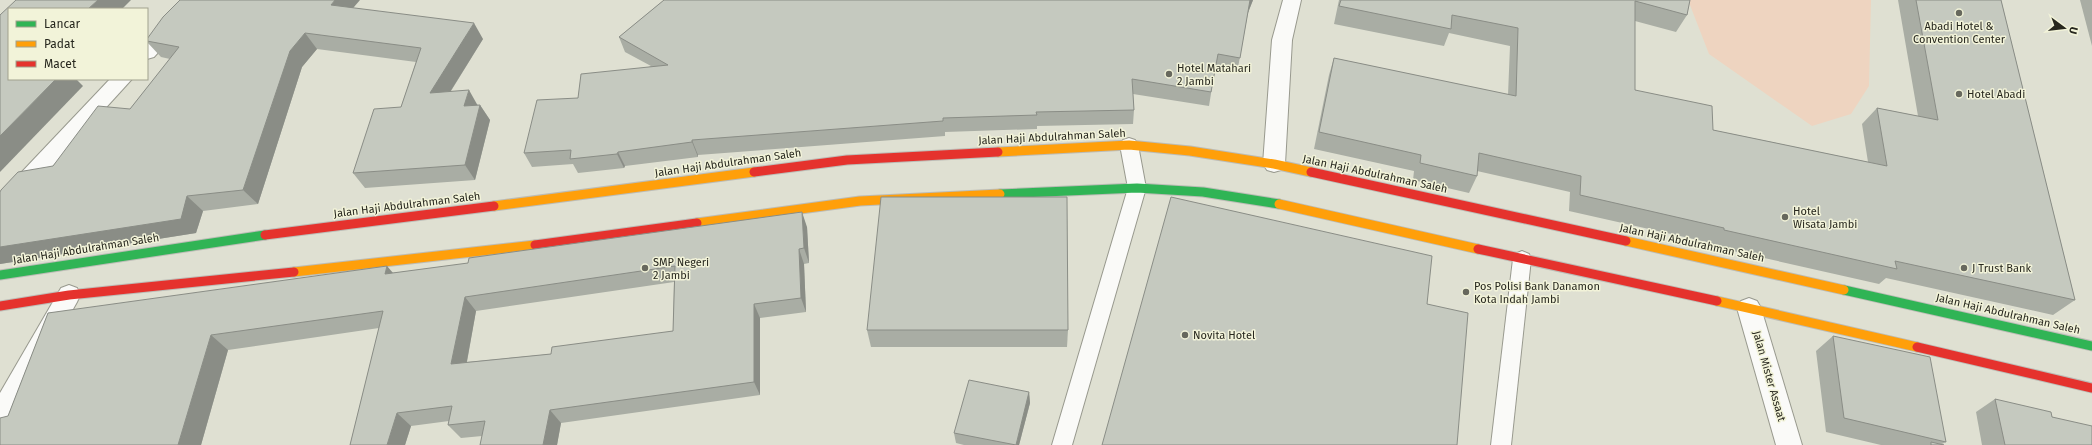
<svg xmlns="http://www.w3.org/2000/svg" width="2092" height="445" font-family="'Fira Sans',sans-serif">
  <rect width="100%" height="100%" fill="#dfe0d2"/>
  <polygon fill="#eed4c0" points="1688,0 1871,0 1869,86 1851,114 1812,126 1709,54"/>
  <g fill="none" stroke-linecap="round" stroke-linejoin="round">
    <g stroke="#98998e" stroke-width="2">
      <g id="lane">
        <polygon points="1129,138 1135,140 1138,145 1146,188 1072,445 1052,445 1128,188 1120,145 1123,140"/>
        <polygon points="1522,251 1529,254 1531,259 1511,445 1491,445 1513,259 1515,254"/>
      </g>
    </g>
    <g stroke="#98998e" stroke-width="2">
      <g id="street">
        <polygon points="185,0 205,0 154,57 147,59 147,40"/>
        <polygon points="1283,0 1301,0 1292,40 1285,164 1281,170 1274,172 1267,170 1263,164 1272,40"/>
        <polygon points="110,79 132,79 8,215 0,218 0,195"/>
        <polygon points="69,285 77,288 80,295 77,302 9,424 0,427 0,393 61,288"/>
        <polygon points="1749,298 1757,301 1761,308 1802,445 1776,445 1737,308 1741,301"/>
      </g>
    </g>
    <g stroke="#bcbcb6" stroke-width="11">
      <g id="fast">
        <polyline points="1000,194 1137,188 1203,192 1279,204"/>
        <polyline points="0,275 265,235"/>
        <polyline points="1844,290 2092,346"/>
      </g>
    </g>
    <g stroke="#bcbcb6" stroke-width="11">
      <g id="slow">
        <polyline points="998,152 1129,145 1190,151 1274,164 1311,172"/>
        <polyline points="1279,204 1478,249"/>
        <polyline points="494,206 754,172"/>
        <polyline points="697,223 860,201 1000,194"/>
        <polyline points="1626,241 1844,290"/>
        <polyline points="294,272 535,245"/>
        <polyline points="1717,301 1917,347"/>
      </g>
    </g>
    <g stroke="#bcbcb6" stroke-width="11">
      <g id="jam">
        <polyline points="754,172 847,160 998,152"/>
        <polyline points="1311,172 1626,241"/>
        <polyline points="265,235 494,206"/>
        <polyline points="535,245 697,223"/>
        <polyline points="1478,249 1717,301"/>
        <polyline points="0,306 69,295 294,272"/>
        <polyline points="1917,347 2092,388"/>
      </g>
    </g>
    <use href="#lane" fill="#fafaf8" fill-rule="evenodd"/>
    <use href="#street" fill="#fafaf8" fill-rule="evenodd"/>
    <use href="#fast" stroke="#30b455" stroke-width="9"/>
    <use href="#slow" stroke="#ff9f0a" stroke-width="9"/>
    <use href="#jam" stroke="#e5322d" stroke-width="9"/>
  </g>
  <g fill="#a9ada4" fill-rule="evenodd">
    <polygon points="664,0 1253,0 1248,13 1237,73 1215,69 1209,106 1133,94 1134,110 1133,124 1037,126 1037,129 945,132 945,136 698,155 698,157 625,166 624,168 578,173 573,164 532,167 524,153 578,98 651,66 625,52 619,37"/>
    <polygon points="1339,0 1690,0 1687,15 1676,32 1635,21 1635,90 1713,130 1868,162 1862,124 1877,108 1918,116 1898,0 2001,0 2075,300 2053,315 1886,278 1879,284 1711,246 1711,243 1569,211 1570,192 1477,171 1477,176 1469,193 1413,180 1414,171 1314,149 1329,75 1334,58 1508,95 1510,46 1449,33 1444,46 1334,24"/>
    <polygon points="2080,0 2092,0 2092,46"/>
    <polygon points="353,8 483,39 451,91 478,105 480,105 490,120 475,180 365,188 353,173 401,107 416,62 317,49 302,67 258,204 203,211 196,233 0,264 0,192 53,166 130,109 170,59 161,57 147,42 147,39"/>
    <path d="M807,227l2,36 -5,1 2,48 -46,6v77l-199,28 -4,22h-77l2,-9 -21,2 -13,-13 1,-4 -38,5 -6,19h-55l29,-117 -151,22 -27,95h-201l8,-29 40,-103 344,-40zM674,282l-1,49 -122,23 -84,8 9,-51z"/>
    <polygon points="867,330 1068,330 1067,347 871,347"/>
    <polygon points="1833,336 1946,442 1942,444 1944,445 1881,445 1826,432 1816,351"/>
    <polygon points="1029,392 1030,403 1019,445 964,445 956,443 954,433"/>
    <polygon points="1995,399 2052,417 2092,445 1982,445 1976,412"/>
  </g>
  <g fill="#8a8d86">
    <polygon points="98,0 131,0 122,9 88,9"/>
    <polygon points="335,0 360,0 342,21 331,5"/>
    <polygon points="1250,0 1253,0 1247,15"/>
    <polygon points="474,23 483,39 440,108 430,93"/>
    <polygon points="305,33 317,49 302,67 258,204 243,190 290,51"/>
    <polygon points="56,79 76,79 83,86 0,172 0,136"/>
    <polygon points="469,90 478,106 464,106"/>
    <polygon points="480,105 490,120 475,180 465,165"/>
    <polygon points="692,140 698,155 698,157 692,142"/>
    <polygon points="618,152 625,166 624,168 617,154"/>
    <polygon points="187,196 203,211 196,233 0,264 0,247"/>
    <polygon points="802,212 807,227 809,263 804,248"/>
    <polygon points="799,249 804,264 806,312 801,298"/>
    <polygon points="387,266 400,281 385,274"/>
    <polygon points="465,297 476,311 464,377 451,364"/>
    <polygon points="754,304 760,318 760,395 754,382"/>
    <polygon points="211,335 228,350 201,445 178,445"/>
    <polygon points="1029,392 1030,403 1019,445 1016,445"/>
    <polygon points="550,410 561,423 557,445 543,445"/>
    <polygon points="397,413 411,426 405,445 387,445"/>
  </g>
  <g fill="#c5c9bf" stroke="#8a8d86" fill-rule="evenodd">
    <polygon points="16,0 98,0 88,9 9,9 9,79 56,79 0,136 0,15"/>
    <polygon points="180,0 335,0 331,5 474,23 430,93 469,90 464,106 480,105 465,165 353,173 374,109 401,107 421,48 305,33 290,51 243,190 187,196 181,219 0,247 0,192 1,190 18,172 53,166 98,106 130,109 179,47 147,41 147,39 163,17"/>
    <polygon points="664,0 1250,0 1240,58 1218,54 1211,92 1132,79 1134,110 1036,112 1037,115 943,118 943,121 692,140 692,142 618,152 617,154 570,159 571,150 524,153 537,100 578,98 581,74 668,65 619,37"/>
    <polygon points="1341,0 1690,0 1687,15 1635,1 1635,90 1712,106 1713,130 1887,166 1877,108 1938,120 1916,0 2001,0 2075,300 1895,261 1897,269 1724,230 1724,228 1580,195 1581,176 1479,153 1477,176 1420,163 1421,155 1319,132 1334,58 1516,96 1518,28 1452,15 1451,29 1339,6"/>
    <polygon points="881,197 1067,197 1068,330 867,330"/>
    <polygon points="1171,197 1432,256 1427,304 1468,313 1457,445 1102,445"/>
    <path d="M802,212l2,36 -5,1 2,49 -47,6v78l-204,28 -7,35h-63l5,-24 -37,4 4,-19 -55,7 -10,32h-37l33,-134 -172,24 -33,110h-178v-27l8,-2 40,-103 339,-47 -2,8 83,-11 1,-5zM675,266l-2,65 -121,16 -1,7 -100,10 14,-67z"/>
    <polygon points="1833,336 1930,357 1946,442 1844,418"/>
    <polygon points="969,380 1029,392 1016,445 954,433"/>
    <polygon points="1995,399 2051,412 2052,417 2092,426 2092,445 2005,445"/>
    <polygon points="1931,442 1944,445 1931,445"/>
  </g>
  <g fill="#67685d" stroke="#f2f3d9" stroke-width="1.5">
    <circle cx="1959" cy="13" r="4"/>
    <circle cx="1169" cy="74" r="4"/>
    <circle cx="1959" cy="94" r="4"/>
    <circle cx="1785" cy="217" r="4"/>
    <circle cx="645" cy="268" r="4"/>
    <circle cx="1964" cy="268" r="4"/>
    <circle cx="1466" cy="292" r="4"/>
    <circle cx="1185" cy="335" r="4"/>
  </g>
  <g text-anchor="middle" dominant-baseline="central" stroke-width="3" stroke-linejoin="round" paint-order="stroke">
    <g font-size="11" fill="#27271e" stroke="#f2f3d9" text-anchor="start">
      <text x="1959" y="26" text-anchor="middle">Abadi Hotel &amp;<tspan x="1959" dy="13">Convention Center</tspan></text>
      <text x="1177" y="68">Hotel Matahari<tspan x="1177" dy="13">2 Jambi</tspan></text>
      <text x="1967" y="94">Hotel Abadi</text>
      <text x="1793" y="211">Hotel<tspan x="1793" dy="13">Wisata Jambi</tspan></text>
      <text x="653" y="262">SMP Negeri<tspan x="653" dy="13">2 Jambi</tspan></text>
      <text x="1972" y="268">J Trust Bank</text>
      <text x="1474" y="286">Pos Polisi Bank Danamon<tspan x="1474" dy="13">Kota Indah Jambi</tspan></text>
      <text x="1193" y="335">Novita Hotel</text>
    </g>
    <g font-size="11" fill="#27271e" stroke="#f2f3d9">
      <text transform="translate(1052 137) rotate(-3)">Jalan Haji Abdulrahman Saleh</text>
      <text transform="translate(728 163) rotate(-8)">Jalan Haji Abdulrahman Saleh</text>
      <text transform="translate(1375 174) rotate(12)">Jalan Haji Abdulrahman Saleh</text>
      <text transform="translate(407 205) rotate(-7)">Jalan Haji Abdulrahman Saleh</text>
      <text transform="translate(1692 243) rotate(12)">Jalan Haji Abdulrahman Saleh</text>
      <text transform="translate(86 249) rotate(-9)">Jalan Haji Abdulrahman Saleh</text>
      <text transform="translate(2008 314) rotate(13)">Jalan Haji Abdulrahman Saleh</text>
      <text transform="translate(1769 376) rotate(74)">Jalan Mister Assaat</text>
    </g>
  </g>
  <rect x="8" y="8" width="140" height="72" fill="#f2f3d9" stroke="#a1a18e"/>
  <rect x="16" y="21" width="20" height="6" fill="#30b455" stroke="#a1a18e"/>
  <text x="44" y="28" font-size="12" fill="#27271e">Lancar</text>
  <rect x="16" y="41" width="20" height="6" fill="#ff9f0a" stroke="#a1a18e"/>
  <text x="44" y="48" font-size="12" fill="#27271e">Padat</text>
  <rect x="16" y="61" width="20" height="6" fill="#e5322d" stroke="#a1a18e"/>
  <text x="44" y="68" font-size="12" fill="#27271e">Macet</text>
  <g transform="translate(2064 28) rotate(105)" stroke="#f2f3d9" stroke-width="3" paint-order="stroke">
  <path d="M0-3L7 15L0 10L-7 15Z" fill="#27271e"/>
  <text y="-6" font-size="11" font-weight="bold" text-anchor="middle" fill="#27271e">U</text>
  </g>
</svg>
